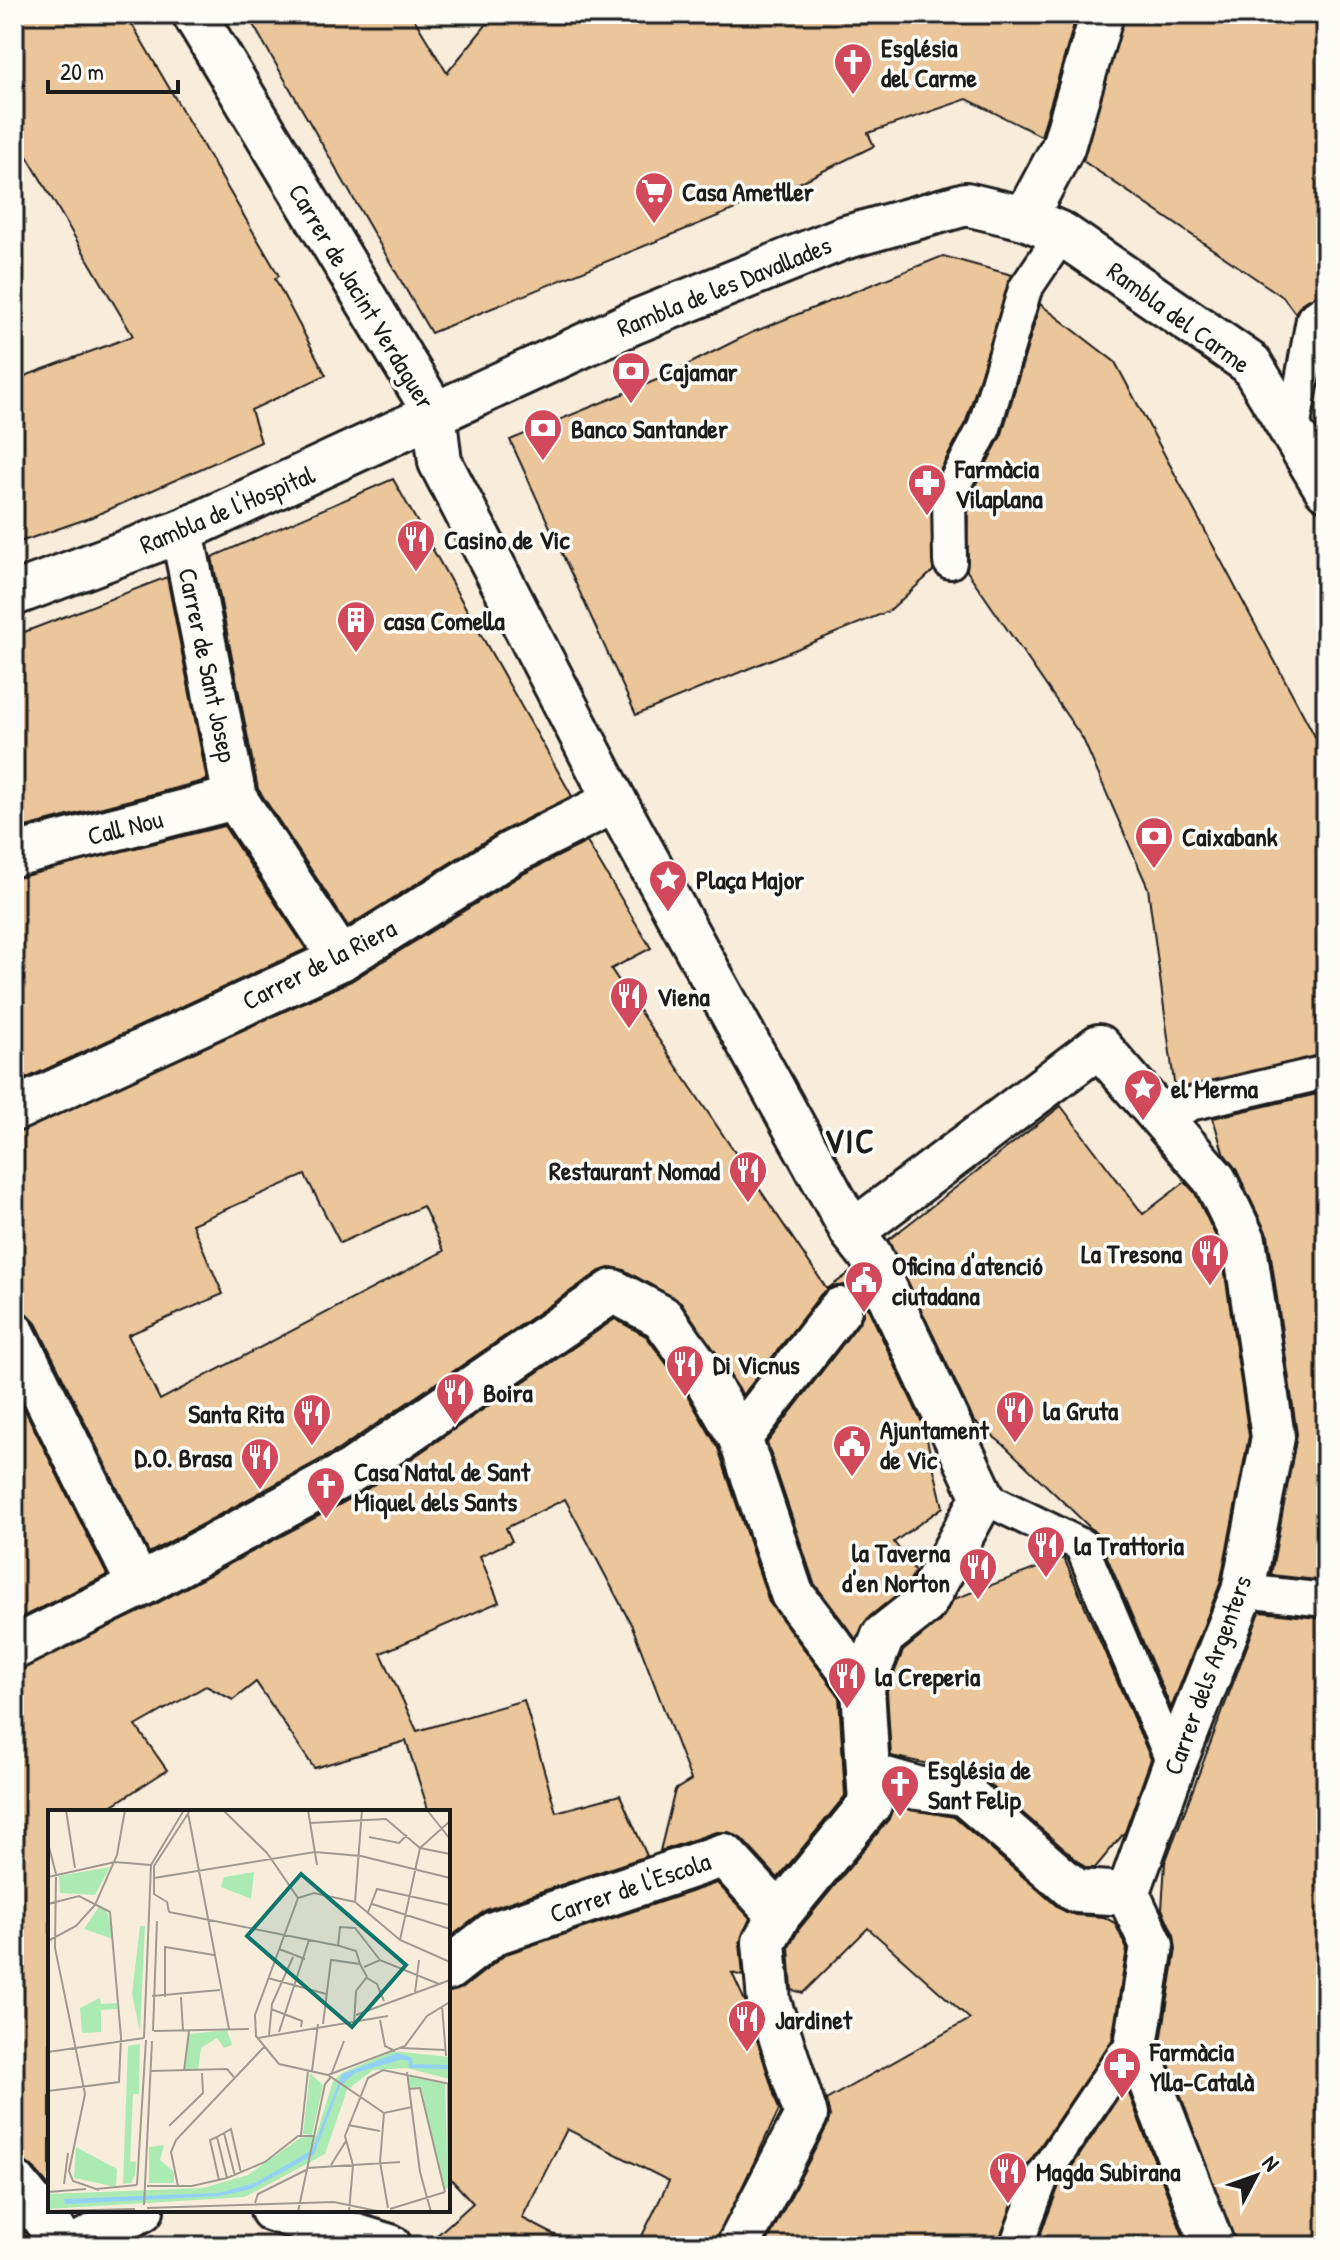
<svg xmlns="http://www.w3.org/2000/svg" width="1340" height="2260" font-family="'Patrick Hand',sans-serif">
  <rect width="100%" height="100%" fill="#f8ecdb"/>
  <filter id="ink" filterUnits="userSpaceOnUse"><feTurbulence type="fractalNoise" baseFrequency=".0125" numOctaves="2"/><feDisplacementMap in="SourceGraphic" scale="16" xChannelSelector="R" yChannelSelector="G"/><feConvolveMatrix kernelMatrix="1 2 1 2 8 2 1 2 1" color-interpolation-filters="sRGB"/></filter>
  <g filter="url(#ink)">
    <g fill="#ebc69b" stroke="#1c1c1c" stroke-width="2" fill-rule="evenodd">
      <polygon points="14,14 126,14 279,276 275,279 326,375 251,410 261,442 92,517 14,544 14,380 133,336 14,134"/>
      <polygon points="247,14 411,14 447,73 495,14 1077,14 1041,136 967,99 868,133 874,146 799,183 431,333"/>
      <polygon points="1125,14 1326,14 1326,291 1302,303 1295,313 1283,297 1083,161"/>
      <polygon points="943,256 1012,275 966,421 932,486 933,571 889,611 636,715 510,440 659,379 751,333"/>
      <polygon points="1040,304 1115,362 1326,757 1326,1054 1175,1090 1148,888 1083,739 967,571 968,499 1002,434"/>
      <polygon points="393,479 572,796 498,833 348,926 258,789 212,557"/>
      <polygon points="167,577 207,780 14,830 14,636"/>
      <polygon points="224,826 306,949 14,1084 14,878"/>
      <path d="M587,842l64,106 -40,21 216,320 24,-17 73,155 19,80 -49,35 21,29 -9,16 -38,31 -12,21 -42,-56 -47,-140 92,-120 5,-10 -2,-12 -7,-10 -11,-6 -12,2 -11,7 -78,101 -62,-93 -57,-32 -12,-3 -12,4 -262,179 -189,103 -113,-230 -9,-9 -13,-4v-176l337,-153 172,-107zM305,1175l35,68 83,-37 21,45 -284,149 -32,-65 95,-41 -31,-70z"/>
      <polygon points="1326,1092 1326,1581 1271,1575 1297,1434 1268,1236 1236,1169 1223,1152 1213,1118"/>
      <polygon points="1061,1106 1143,1214 1185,1182 1195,1193 1221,1247 1249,1436 1220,1584 1171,1708 1101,1543 1105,1542 1004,1445 974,1421 888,1240"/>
      <polygon points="615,1319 646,1336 679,1381 718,1448 769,1602 839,1696 845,1796 778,1878 742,1839 729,1832 716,1832 660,1851 675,1790 691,1780 632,1626 565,1499 506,1528 512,1541 480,1556 499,1602 381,1653 417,1731 524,1700 556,1812 620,1795 647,1856 486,1910 448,1939 448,1812 429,1812 406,1741 314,1768 256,1682 233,1700 206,1686 136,1726 167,1770 102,1812 50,1812 50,2188 32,2166 14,2159 14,1672 150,1607 363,1492"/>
      <polygon points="14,1388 107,1575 14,1621"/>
      <polygon points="1064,1558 1151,1759 1125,1832 1095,1868 1086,1868 979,1775 891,1756 887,1691 903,1651 940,1621 954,1599"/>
      <polygon points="1260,1612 1326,1619 1326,2246 1236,2246 1161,2042 1176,1949 1174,1935 1162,1909 1165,1863"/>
      <polygon points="893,1806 954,1817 1060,1909 1075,1915 1104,1917 1115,1923 1127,1949 1112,2040 1026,2167 997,2246 765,2246 827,2126 830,2116 826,2100 970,2019 868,1928 803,1993 792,1990 789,1947 799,1929 889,1819"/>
      <polygon points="717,1883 750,1918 740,1943 743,1976 732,1973 745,2001 779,2110 714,2246 637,2246 669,2181 567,2129 522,2218 576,2246 425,2246 473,2203 448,2176 448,1992 463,1988 506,1954"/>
      <polygon points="1126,2086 1187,2246 1036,2246 1059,2186"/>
    </g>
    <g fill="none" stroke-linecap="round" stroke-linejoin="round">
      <g stroke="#1c1c1c" stroke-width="38">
        <g id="pedestrian">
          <polyline points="1293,430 1313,319 1326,310"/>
          <polyline points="950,562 949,494 984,428 1025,289 1062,234"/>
          <polyline points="1163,1119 1190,1104 1326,1072"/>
          <polyline points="983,1497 1081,1545 1174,1765"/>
          <polyline points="1243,1591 1326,1600"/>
          <polyline points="1016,2246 1042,2177 1123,2056 1136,2045"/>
        </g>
      </g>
      <g stroke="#1c1c1c" stroke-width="48">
        <g id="minor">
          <polyline points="194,14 434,412 440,462 615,801 852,1232 870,1255 983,1497 925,1603 883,1636 863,1687 870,1804 779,1915 764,1942 769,2002 806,2115 738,2246"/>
          <polyline points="1025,218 1063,147 1102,14"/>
          <polyline points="182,531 235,798 341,959"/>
          <polyline points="14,594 182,531 632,323 843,238 966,204 1025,218 1062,234 1251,364 1326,489"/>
          <polyline points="14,855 235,798"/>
          <polyline points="14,1110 341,959 511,853 615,801"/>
          <polyline points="852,1232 1099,1046 1215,1180 1244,1240 1273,1437 1243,1591 1174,1765 1128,1894"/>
          <polyline points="14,1334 139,1586"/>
          <polyline points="740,1438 840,1309"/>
          <polyline points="14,1648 139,1586 351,1471 613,1291 662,1317 699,1368 740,1438 792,1594 863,1687"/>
          <polyline points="868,1774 917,1788 964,1794 1076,1891 1128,1894"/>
          <polyline points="1128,1894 1152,1945 1136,2045 1213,2246"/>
          <polyline points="448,1969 494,1933 724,1855 779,1915"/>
          <polyline points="14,2182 66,2246"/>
          <polyline points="272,2210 390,2246"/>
          <polyline points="74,2246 142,2210"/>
        </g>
      </g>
      <use href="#pedestrian" stroke="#fdfcf7" stroke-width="32"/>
      <use href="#minor" stroke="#fdfcf7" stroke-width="42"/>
    </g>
  </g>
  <defs>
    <g id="church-pin" transform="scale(2)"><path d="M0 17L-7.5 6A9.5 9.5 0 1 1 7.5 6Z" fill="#d1495b" stroke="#fdfcf7"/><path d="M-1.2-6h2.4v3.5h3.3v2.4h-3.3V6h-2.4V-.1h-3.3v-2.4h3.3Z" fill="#fff"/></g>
    <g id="supermarket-pin" transform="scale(2)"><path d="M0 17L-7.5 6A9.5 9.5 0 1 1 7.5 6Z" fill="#d1495b" stroke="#fdfcf7"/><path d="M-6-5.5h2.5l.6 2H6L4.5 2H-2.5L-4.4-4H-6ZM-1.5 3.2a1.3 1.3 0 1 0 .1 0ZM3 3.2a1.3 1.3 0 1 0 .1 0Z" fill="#fff"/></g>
    <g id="bank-pin" transform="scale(2)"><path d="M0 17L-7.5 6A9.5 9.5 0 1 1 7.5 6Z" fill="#d1495b" stroke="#fdfcf7"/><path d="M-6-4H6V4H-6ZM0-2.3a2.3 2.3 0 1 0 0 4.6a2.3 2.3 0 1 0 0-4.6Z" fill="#fff"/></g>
    <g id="pharmacy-pin" transform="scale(2)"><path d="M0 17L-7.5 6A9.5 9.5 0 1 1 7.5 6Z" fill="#d1495b" stroke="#fdfcf7"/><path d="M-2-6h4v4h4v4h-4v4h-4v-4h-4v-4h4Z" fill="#fff"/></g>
    <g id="restaurant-pin" transform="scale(2)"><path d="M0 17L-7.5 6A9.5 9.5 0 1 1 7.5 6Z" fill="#d1495b" stroke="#fdfcf7"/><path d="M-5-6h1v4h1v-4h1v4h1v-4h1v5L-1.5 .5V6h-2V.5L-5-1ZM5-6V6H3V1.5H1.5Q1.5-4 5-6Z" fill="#fff"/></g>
    <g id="building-pin" transform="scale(2)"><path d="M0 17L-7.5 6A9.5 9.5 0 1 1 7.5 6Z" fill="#d1495b" stroke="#fdfcf7"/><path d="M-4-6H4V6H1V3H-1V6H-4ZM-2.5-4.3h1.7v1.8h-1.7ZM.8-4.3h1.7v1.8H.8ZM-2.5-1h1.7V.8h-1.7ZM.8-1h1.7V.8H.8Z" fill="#fff"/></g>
    <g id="sight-pin" transform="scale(2)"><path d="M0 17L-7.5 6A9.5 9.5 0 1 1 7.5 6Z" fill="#d1495b" stroke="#fdfcf7"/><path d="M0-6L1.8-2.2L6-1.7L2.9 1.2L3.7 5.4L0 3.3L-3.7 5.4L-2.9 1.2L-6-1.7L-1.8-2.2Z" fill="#fff"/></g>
    <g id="civic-pin" transform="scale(2)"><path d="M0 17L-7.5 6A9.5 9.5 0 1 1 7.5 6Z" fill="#d1495b" stroke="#fdfcf7"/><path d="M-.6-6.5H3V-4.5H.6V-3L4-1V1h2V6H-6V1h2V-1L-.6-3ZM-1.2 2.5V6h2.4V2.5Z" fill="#fff"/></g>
  </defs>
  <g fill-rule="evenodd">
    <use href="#church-pin" x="853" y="62"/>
    <use href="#supermarket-pin" x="654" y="191"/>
    <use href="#bank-pin" x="631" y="371"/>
    <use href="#bank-pin" x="543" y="428"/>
    <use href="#pharmacy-pin" x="927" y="483"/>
    <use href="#restaurant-pin" x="416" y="539"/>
    <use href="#building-pin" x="356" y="620"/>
    <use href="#bank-pin" x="1154" y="836"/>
    <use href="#sight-pin" x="668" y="879"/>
    <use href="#restaurant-pin" x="629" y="996"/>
    <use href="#sight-pin" x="1143" y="1088"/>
    <use href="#restaurant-pin" x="748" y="1170"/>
    <use href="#restaurant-pin" x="1210" y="1253"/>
    <use href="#civic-pin" x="864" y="1280"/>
    <use href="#restaurant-pin" x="685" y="1364"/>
    <use href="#restaurant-pin" x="455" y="1392"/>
    <use href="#restaurant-pin" x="1015" y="1410"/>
    <use href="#restaurant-pin" x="312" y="1413"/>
    <use href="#civic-pin" x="852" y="1444"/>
    <use href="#restaurant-pin" x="260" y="1457"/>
    <use href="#church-pin" x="326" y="1486"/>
    <use href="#restaurant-pin" x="1046" y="1545"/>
    <use href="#restaurant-pin" x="978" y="1567"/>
    <use href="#restaurant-pin" x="847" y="1676"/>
    <use href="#church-pin" x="900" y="1784"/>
    <use href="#restaurant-pin" x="747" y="2019"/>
    <use href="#pharmacy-pin" x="1122" y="2066"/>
    <use href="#restaurant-pin" x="1008" y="2171"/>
  </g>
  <g text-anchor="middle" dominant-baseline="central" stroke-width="7" stroke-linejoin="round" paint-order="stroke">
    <g font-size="26" font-weight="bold" fill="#1c1c1c" stroke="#fdfcf7" text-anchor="start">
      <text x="881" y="47">Església<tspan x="881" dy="30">del Carme</tspan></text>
      <text x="682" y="191">Casa Ametller</text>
      <text x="659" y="371">Cajamar</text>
      <text x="571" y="428">Banco Santander</text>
      <text x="955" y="468">Farmàcia<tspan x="955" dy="30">Vilaplana</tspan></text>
      <text x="444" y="539">Casino de Vic</text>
      <text x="384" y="620">casa Comella</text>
      <text x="1182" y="836">Caixabank</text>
      <text x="696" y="879">Plaça Major</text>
      <text x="657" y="996">Viena</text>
      <text x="1171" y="1088">el Merma</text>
      <text x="720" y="1170" text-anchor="end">Restaurant Nomad</text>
      <text x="1182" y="1253" text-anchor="end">La Tresona</text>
      <text x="892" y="1265">Oficina d'atenció<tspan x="892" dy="30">ciutadana</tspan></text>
      <text x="713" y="1364">Di Vicnus</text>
      <text x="483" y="1392">Boira</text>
      <text x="1043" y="1410">la Gruta</text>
      <text x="284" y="1413" text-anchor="end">Santa Rita</text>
      <text x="880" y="1429">Ajuntament<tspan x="880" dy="30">de Vic</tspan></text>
      <text x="232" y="1457" text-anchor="end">D.O. Brasa</text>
      <text x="354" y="1471">Casa Natal de Sant<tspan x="354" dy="30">Miquel dels Sants</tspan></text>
      <text x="1074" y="1545">la Trattoria</text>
      <text x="950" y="1552" text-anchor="end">la Taverna<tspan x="950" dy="30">d'en Norton</tspan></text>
      <text x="875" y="1676">la Creperia</text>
      <text x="928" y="1769">Església de<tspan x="928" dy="30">Sant Felip</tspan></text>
      <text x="775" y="2019">Jardinet</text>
      <text x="1150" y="2051">Farmàcia<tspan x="1150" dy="30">Ylla-Català</tspan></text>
      <text x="1036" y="2171">Magda Subirana</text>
    </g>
    <g font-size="26" fill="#1c1c1c" stroke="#fdfcf7">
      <text transform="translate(724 286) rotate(-22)">Rambla de les Davallades</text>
      <text transform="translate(362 296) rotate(59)">Carrer de Jacint Verdaguer</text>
      <text transform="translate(1179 317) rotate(36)">Rambla del Carme</text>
      <text transform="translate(227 509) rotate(-23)">Rambla de l'Hospital</text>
      <text transform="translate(208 665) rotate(78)">Carrer de Sant Josep</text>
      <text transform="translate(125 827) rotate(-14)">Call Nou</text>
      <text transform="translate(319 964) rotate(-27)">Carrer de la Riera</text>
      <text transform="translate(1207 1675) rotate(-70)">Carrer dels Argenters</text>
      <text transform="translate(630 1887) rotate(-19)">Carrer de l'Escola</text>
    </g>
    <g font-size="34" font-weight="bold" letter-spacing="2" fill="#1c1c1c" stroke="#fdfcf7">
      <text x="850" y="1141">VIC</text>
    </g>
  </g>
  <g transform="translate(48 1810)">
    <rect width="402" height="402" fill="#f8ecdb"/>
    <path d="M62,57l-15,28 -35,-2 -1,-17zM206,62l-3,27 -30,-12 3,-10zM52,95l8,9 5,25 -29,-10zM92,116h5l-5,106 -8,-38zM52,188l1,6 16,-1v6l-16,1v22l-19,1 -2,-25zM179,220l5,15 -8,3 -7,-10 -16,10 -3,22h-13l4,-36zM92,234l-1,50h-6l-3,67 6,1 -1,13 -4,8 -8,1 5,-138zM344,241l58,6v22l-44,-11 -33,2 -26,20 -22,64 -80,43 -197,12v-15l155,-6 45,-13 52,-37 16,-2 17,-55 9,-8zM262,263l13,12 -11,50 -9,-1zM360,266l37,8 3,104 -4,1 -23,-102 -11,1zM116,335l-4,15 14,12v11h-25v-36zM28,337l41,22 -1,18 -42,-9z" fill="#abebb3"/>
    <path d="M349,243l13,4 -55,16 -15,13 -26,69 -63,34 -31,7 -155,8 -1,-5 154,-6 37,-10 57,-33 30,-76z" fill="#93d1f4"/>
    <path fill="none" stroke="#93d1f4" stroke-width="4" d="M347,246l15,3 1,7 39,1"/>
    <path fill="none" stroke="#a0998f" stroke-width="2" d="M18,0l9,58M175,0l44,43 31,45M260,0l9,55M379,0l23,29M140,3l41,216M262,13l76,-4 34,29 30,6M321,27l30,6 8,-8M0,33l8,31 -1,74 30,146 -16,77 4,10 26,9M0,67l67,-15 36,3M106,68l161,-26 46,4 89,22M250,88l-43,117 1,21 23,28 49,11 56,38 28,-6M250,88l16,-5 41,9 45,38 50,22M307,92l7,-92M0,94l31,-8 31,16 11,125 -2,45 -71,9M324,94l78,25M121,102l171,34 16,5 4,13M121,102l-2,-10 -13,-8v-28l35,-54M320,102l9,-23 73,16M352,130l20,-92 30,-27M0,131l28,-15 19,-21 22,-50 8,-45M290,136l2,-19 15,1 25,32M231,139l26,10M316,157l16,-7 59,24M220,168l58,16M319,168l10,6 7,17M367,183l4,-33M104,186l68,-6M117,187v-50l49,8M133,187l2,34M394,196l4,50M223,199l31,12 -1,6M308,205l94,-35M332,210l5,26 10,5M275,214l8,-64 29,4 7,13M306,214l2,-33 11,-14M105,221l4,-110M106,221l95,-2M231,222l30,-92M221,225l3,-31 21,-47M96,228l7,-173 33,-55M210,228l130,-22M353,238l44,2M0,242l96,-14M102,261l77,-2 7,8M136,261l5,-40M264,261l6,-47M359,262l13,100 11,40M280,265l77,-29 22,-30 23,-14M283,265l13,-34M400,273l1,108M361,279l11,-1 25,104M336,303l-4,49 8,46M300,315l32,6M121,316l34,-33 -1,-20M176,323l7,-4 10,44M176,323l-7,4 10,41M176,323l11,43M253,325l7,-64M169,327l-7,3 9,40M283,355l15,-24M259,358l93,-6M16,374l4,-31M89,375l9,-145M99,376h45l35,-8 38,-16 33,-26h16M130,376l-7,-34 5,-12 88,-93M48,379l41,-4M0,382l38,-3M207,393l3,-9 48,-24M96,395l8,-164M99,398l187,-6 48,10M342,399l55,-17M0,401l87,-2M250,402l27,-128 6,-7M301,402l4,-47 -8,-29 23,-58 15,-8 67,14"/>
    <path fill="#0f766e" fill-opacity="0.15" stroke="#0f766e" stroke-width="4" d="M253,64l105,91 -54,62 -105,-91z"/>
    <rect width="402" height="402" fill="none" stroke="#1c1c1c" stroke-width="4"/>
  </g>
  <rect width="1340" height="2260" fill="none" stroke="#fdfcf7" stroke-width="48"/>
  <rect x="24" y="24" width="1292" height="2212" fill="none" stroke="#1c1c1c" stroke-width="3" filter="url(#ink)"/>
  <g transform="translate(1256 2176) rotate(49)" stroke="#fdfcf7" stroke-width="6" paint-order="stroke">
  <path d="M0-6L14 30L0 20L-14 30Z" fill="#1c1c1c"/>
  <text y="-12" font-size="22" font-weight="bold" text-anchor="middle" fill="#1c1c1c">N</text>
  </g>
  <path d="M48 80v12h130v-12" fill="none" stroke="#1c1c1c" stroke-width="4"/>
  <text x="60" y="80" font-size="24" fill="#1c1c1c" stroke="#fdfcf7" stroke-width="6" paint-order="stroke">20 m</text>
</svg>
